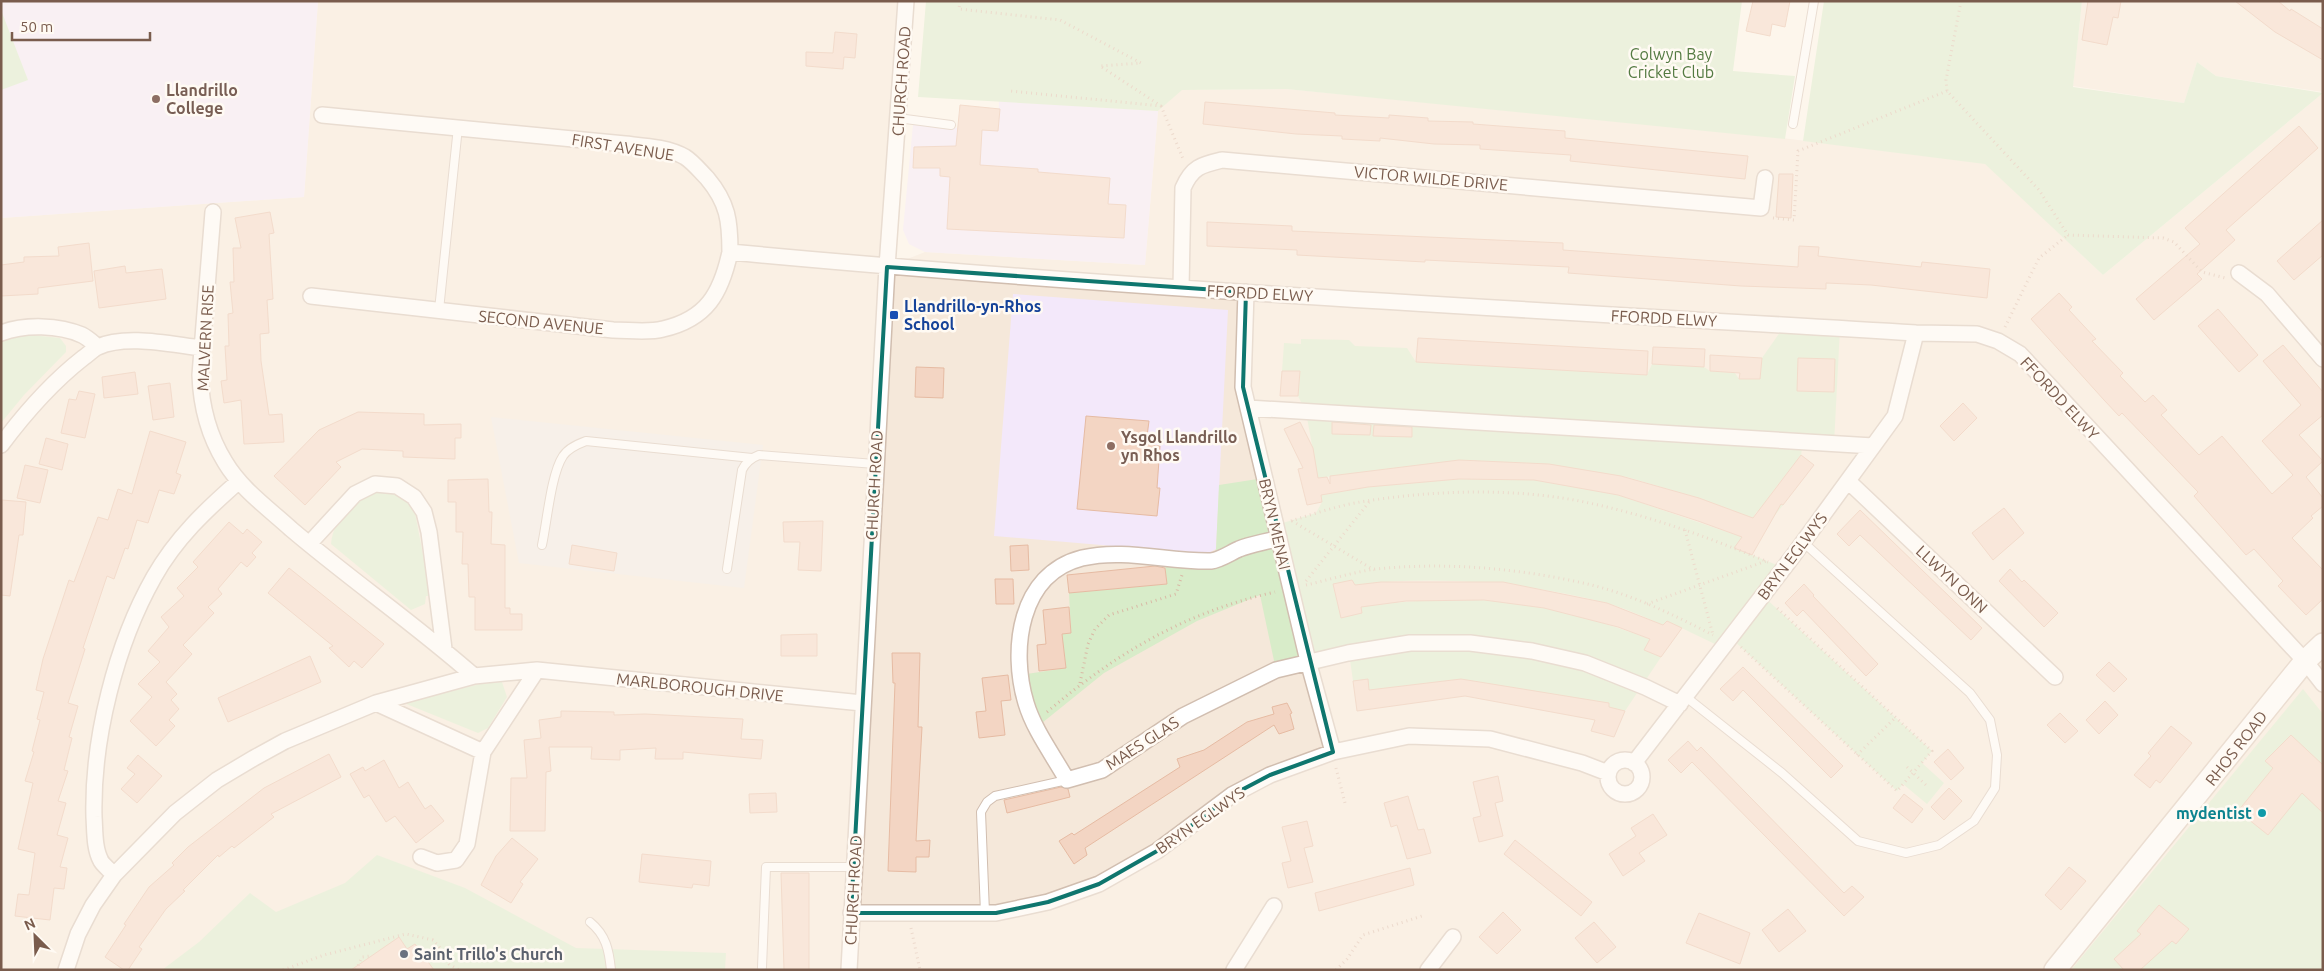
<svg xmlns="http://www.w3.org/2000/svg" width="2324" height="971" font-family="Ubuntu,sans-serif">
<style>
.residential{fill:#f5e8da}
.industrial{fill:#efe9e4}
.education{fill:#f3e8fa}
.green{fill:#d8ecc9}
.building{fill:#f3d5c3;stroke:#e6bba3}
.lines{fill:none;stroke-linecap:round;stroke-linejoin:round}
.lane-casing{stroke:#d1beb0;stroke-width:10}
.street-casing{stroke:#d1beb0;stroke-width:18}
.secondary-casing{stroke:#d6c0b0;stroke-width:24}
.path{stroke:#d9b8a5;stroke-width:3;stroke-dasharray:1 4;stroke-linecap:butt}
.lane{stroke:#fff;stroke-width:8}
.street{stroke:#fff;stroke-width:15}
.secondary{stroke:#fff;stroke-width:21}
.marked{fill:none;stroke:#0f766e;stroke-width:4;stroke-linejoin:round}
.education-dot{fill:#8d6e63;stroke:#fffaf3;stroke-width:2}
.transit-dot{fill:#1a4fb4;stroke:#fffaf3;stroke-width:2}
.culture-dot{fill:#0f9aa8;stroke:#fffaf3;stroke-width:2}
.worship-dot{fill:#6b7280;stroke:#fffaf3;stroke-width:2}
.labels{text-anchor:middle;dominant-baseline:central;stroke-width:5;stroke-linejoin:round;paint-order:stroke}
.park-label{font-size:16px;fill:#537a41;stroke:#fffaf3}
.street-label{font-size:16px;fill:#7a5c4d;stroke:#fffaf3}
.education-label{font-size:16px;font-weight:bold;fill:#785e54;stroke:#fffaf3;text-anchor:start}
.transit-label{font-size:16px;font-weight:bold;fill:#164399;stroke:#fffaf3;text-anchor:start}
.culture-label{font-size:16px;font-weight:bold;fill:#0d838f;stroke:#fffaf3;text-anchor:end}
.worship-label{font-size:16px;font-weight:bold;fill:#5b616d;stroke:#fffaf3;text-anchor:start}
</style>
<rect width="100%" height="100%" fill="#fdf6ec"/>
<!-- residential -->
<path class="residential" d="M318,1H909L887,267L925,252L1145,265L1158,111L1181,90L1286,89L1725,131L1985,163L2103,275L2323,93V970H1V218L304,197Z
M2082,1H2323V92L2216,76L2197,62L2184,103L2073,86Z"/>
<!-- industrial -->
<path class="industrial" d="M491,417L763,445L744,588L519,563Z"/>
<!-- education -->
<path class="education" d="M1,1H318L304,197L1,218Z
M999,101L1158,111L1145,265L925,252L909,244L903,230L913,125L998,131Z
M1013,294L1228,310L1216,549L1207,554L994,536Z"/>
<!-- green -->
<path class="green" d="M926,1H1742L1733,71L1795,76L1785,139L1286,89L1182,90L1158,111L918,97Z
M1824,1H2082L2073,87L2184,103L2197,62L2216,76L2323,93L2103,275L1985,164L1803,141Z
M1,10L28,80L1,90Z
M1785,325L1840,328L1834,444L1803,442L1801,455L1770,495L1783,505L1772,519L1757,511L1753,518L1699,498L1627,477L1549,464L1459,460L1318,478L1306,412L1298,396L1300,372L1282,371L1284,343L1301,344V339L1349,340L1355,346L1407,348L1416,362L1647,375L1652,364L1704,367L1710,371L1735,373L1739,379H1760L1762,358Z
M22,334L60,338L66,346V352L24,395L1,423V338Z
M1264,478L1276,525L1316,513L1322,502L1321,495L1368,487L1459,479L1534,480L1618,495L1742,537L1735,548L1784,568L1763,596L1932,751L1922,763L1944,783L1927,804L1903,784L1897,791L1731,638L1719,646L1667,621L1663,625C1644,617 1625,608 1606,603C1528,582 1434,575 1355,585L1352,580L1333,585L1341,618L1362,613L1361,607C1402,601 1443,598 1483,600C1539,603 1598,620 1650,639L1644,650L1661,657L1625,711L1461,679L1369,690L1368,679L1353,681L1349,653L1276,670L1260,595L1197,621L1104,673L1037,727L1020,675L1066,668L1062,634L1071,633L1069,593L1167,584L1165,566L1213,561L1216,549L1219,485Z
M376,491C394,492 407,498 415,513L431,596H426L425,604L411,610L331,544C333,518 354,503 376,491Z
M502,682L507,697L488,728L478,733L404,703L480,684Z
M2303,689L2323,714V970H2071Z
M377,855L465,888L576,948L726,953L725,970H162L199,942L250,893L276,912L345,883Z"/>
<!-- building -->
<path class="building" d="M1753,1H1790L1785,27L1772,24L1770,36L1746,31Z
M2088,1H2121L2118,18L2113,17L2107,45L2082,40Z
M2235,1H2278L2290,11L2291,9L2323,29V60L2275,32Z
M835,32L857,34L855,58L844,57L843,69L806,66V52L833,53Z
M1205,102L1335,113V115L1389,118V115L1428,118V121L1473,122V124L1565,131V138L1748,156L1745,179L1570,161L1571,155L1480,149V145L1434,144L1380,138V141L1342,139V136L1296,134L1203,124Z
M960,105L1000,109L998,131L982,130L980,165L1038,169V172L1110,178L1108,204L1126,205L1124,238L947,229L950,177L940,176V168H913L914,147L956,146Z
M2299,126L2318,148L2226,230L2235,240L2197,274L2202,279L2154,320L2136,299L2200,244L2185,228Z
M1779,174H1793L1791,218L1776,217Z
M270,212L274,233L269,234L273,299L267,300L269,333L260,334L261,361L269,415L282,414L284,442L244,444L241,400L224,403L221,381L227,380L225,346H229L228,314L233,313L230,282H234L233,248H241L235,218Z
M2323,220V255L2294,280L2277,261Z
M1207,222L1292,226V231L1563,243V250L1798,267L1799,246L1819,247L1818,256L1921,267L1922,262L1990,269L1987,298L1871,285L1826,283V289L1741,286L1568,273L1569,267L1425,260V262L1297,255V250L1207,246Z
M89,243L93,281L38,288V294L1,296V265L24,262V257L59,256L58,247Z
M125,266L126,273L162,269L166,299L99,308L94,271Z
M2059,293L2072,307L2069,310L2096,339L2092,341L2123,373L2120,376L2145,402L2153,395L2167,410L2161,415L2199,455L2222,436L2272,494L2293,475L2262,441L2301,405L2263,361L2283,345L2323,392V415L2299,435L2323,461L2306,477L2323,498V506L2311,516L2313,518L2292,538L2323,570V599L2306,615L2278,586L2283,581L2254,549L2246,555L2194,496L2198,492L2122,413L2119,416L2104,400L2031,319Z
M2218,309L2258,355L2239,372L2198,326Z
M1418,338L1648,351L1647,375L1416,362Z
M1653,347L1705,349L1704,367L1652,364Z
M1710,355L1762,358L1760,379H1739L1740,373L1710,371Z
M1798,358L1835,359L1834,392L1797,391Z
M916,367L944,368L943,398L915,397Z
M1282,371H1300L1298,396H1280Z
M135,372L138,394L104,398L102,377Z
M170,383L174,417L153,420L148,386Z
M79,391L95,394L85,438L61,433L69,399L76,400Z
M1963,403L1977,418L1954,441L1940,426Z
M358,412L424,414V425L461,424V438H455V459L403,457V451L362,449L336,462L341,467L305,505L274,476L319,430Z
M1086,416L1149,421L1146,444L1160,446L1157,488H1160L1157,516L1077,509Z
M1300,422L1313,448L1318,478L1327,477L1330,484V476L1459,460L1549,464L1621,476L1699,498L1753,518L1801,455L1814,465L1783,505L1781,504L1752,555L1734,548L1742,537L1698,521L1618,495L1534,480L1459,479L1368,487L1321,495L1322,502L1307,505L1298,469L1303,468L1284,429Z
M1332,422L1371,425L1370,435L1332,434Z
M1374,425L1412,427V437L1373,436Z
M150,431L186,442L176,473L181,475L174,494L159,490L148,523L137,520L128,549L125,548L114,579L107,576L83,648L85,649L68,703L78,706L69,737L72,738L64,770L68,771L58,801L66,803L57,835L68,838L60,867L67,868L64,889L54,888L50,920L15,916L18,894L29,895L35,853L18,849L33,783L25,781L34,752L32,751L40,720L37,719L44,692L36,690L43,659L69,580L74,582L98,517L108,520L118,489L132,494Z
M46,438L68,444L62,470L39,464Z
M25,465L48,470L40,503L17,498Z
M488,479L489,512H492L491,544L505,545V608H510V614H522V630H475V597H469L468,564H462L463,532H456V502H448V480Z
M2,500L26,502L23,535H19L10,596L1,595Z
M2004,508L2024,533L1993,560L1972,533Z
M1860,510L1982,628L1971,640L1860,535L1849,546L1837,534Z
M823,521L821,571L798,570L800,542H784L783,522Z
M229,522L243,534L247,529L262,542L252,553L256,557L247,567L241,562L218,589L222,594L208,607L214,613L183,645L192,654L166,682L177,694L171,700L179,709L169,720L175,726L156,746L130,721L152,697L138,684L160,662L148,651L169,627L161,617L184,596L177,588L198,567L193,562Z
M572,545L617,553L614,571L569,564Z
M1028,545L1029,570L1011,571L1010,546Z
M1155,566L1165,568L1167,584L1069,593L1067,575Z
M289,568L384,644L362,668L354,661L349,667L329,648L333,646L268,593Z
M2010,569L2022,582L2024,580L2058,613L2044,627L1999,581Z
M995,579H1013L1014,604H996Z
M1352,580L1355,585L1381,582H1503L1607,603L1663,625L1667,621L1682,628L1661,657L1644,650L1650,639L1618,627L1544,608L1484,600L1406,601L1361,607L1362,613L1341,618L1333,584Z
M1804,584L1814,595L1813,596L1878,664L1866,676L1803,610L1797,616L1785,603Z
M1069,607L1071,633L1062,634L1066,668L1039,671L1037,645L1046,644L1043,610Z
M817,634V656H781V635Z
M892,653H920L918,727H922L916,841L930,840L929,857H916V872L888,871L895,683H893Z
M310,656L321,682L228,722L218,698Z
M2109,662L2127,679L2114,692L2096,675Z
M1743,667L1843,766L1831,778L1743,690L1733,701L1720,689Z
M1008,675L1011,700L1001,701L1005,735L979,738L976,712L986,711L982,678Z
M1368,679L1369,690L1461,679L1609,703V707L1625,711L1614,737L1591,731L1595,720L1465,696L1357,711L1353,681Z
M2105,701L2118,715L2099,734L2086,720Z
M1287,703L1292,713L1290,714L1294,729L1279,734L1274,725L1085,848L1087,855L1074,864L1059,841L1072,833L1074,835L1180,767L1177,759L1204,750L1247,722L1274,714L1272,707Z
M561,711L614,712V715L645,714L743,719L741,739L763,740L761,759L683,752V759H655L656,748L620,750V760L591,759L592,747H549L551,771L546,772L545,831H510L511,778H527L524,740L541,738L539,720L561,717Z
M2060,713L2078,731L2065,743L2047,725Z
M2171,726L2192,743L2160,783L2156,780L2150,788L2134,775L2151,756L2148,753Z
M2291,735L2323,765V813L2302,793L2268,835L2238,811L2273,768L2265,761Z
M1688,741L1697,751L1701,747L1844,893L1852,886L1864,897L1844,916L1692,762L1681,773L1668,760Z
M1948,749L1964,768L1951,780L1934,762Z
M329,754L341,777L271,814L274,817L234,848L232,846L219,857L218,855L183,890L185,891L166,909L139,947L142,949L128,970H124L105,957L126,925L124,924L149,887L174,865L172,863L188,847L264,788Z
M138,755L162,776L137,803L121,789L135,774L127,768Z
M384,760L399,788L408,782L425,809L431,805L444,821L416,843L395,816L386,822L369,795L364,798L350,774L363,767L365,771Z
M1498,776L1503,801L1495,803L1503,836L1479,842L1473,818L1481,816L1473,782Z
M1061,787L1068,789L1070,797L1007,813L1004,800Z
M1949,788L1962,801L1944,820L1931,807Z
M776,793L777,812L750,813L749,794Z
M1904,794L1923,809L1912,823L1893,808Z
M1408,796L1418,830L1424,829L1431,853L1407,859L1397,825L1391,827L1384,803Z
M1653,814L1667,835L1639,853L1645,861L1623,876L1609,854L1636,836L1631,828Z
M1307,821L1313,846L1304,848L1313,882L1288,888L1282,863L1291,861L1282,827Z
M512,838L538,859L520,882L523,884L511,903L481,885L496,856Z
M1515,840L1592,902L1581,916L1504,854Z
M642,854L711,861L709,886L693,884L692,888L639,882Z
M2069,867L2086,881L2061,910L2045,895Z
M1410,868L1414,885L1319,911L1315,893Z
M781,873H809V970H784Z
M2159,905L2189,929L2176,944L2172,941L2140,970H2124L2114,959L2141,934L2137,931Z
M1788,909L1806,931L1779,952L1762,930Z
M1503,912L1521,930L1497,954L1479,937Z
M1699,913L1750,933L1740,964L1686,943Z
M1594,922L1616,947L1597,963L1575,938Z
M399,937L407,949L415,944L434,970H351Z"/>
<g class="lines">
<!-- lane casing -->
<g class="lane-casing">
<path id="lane" d="M898,118L951,125
M1793,124L1814,1
M439,310L458,127
M542,545C547,522 551,474 563,456C568,448 578,444 586,441L752,458
M727,569L742,470C746,462 751,458 759,455L875,464
M1686,697L1782,773L1858,841L1906,853L1939,845L1974,821L1995,788L1997,755L1990,720L1970,693L1803,542
M985,913L981,812L987,802L995,796L1067,780
M590,922C606,935 609,950 611,970
M762,967L766,867H853"/>
</g>
<!-- street casing -->
<g class="street-casing">
<path id="street" d="M322,115L625,144C643,146 668,147 685,157C693,162 700,171 707,178C728,203 730,221 730,252C1124,289 1520,309 1916,333L1977,334L1998,341L2020,354L2305,661L2323,684
M213,212L200,375C201,406 209,436 225,462C241,489 268,508 291,529C351,580 415,624 474,676
M2239,273L2267,294L2323,359
M1181,288L1183,188C1192,167 1201,165 1222,160L1761,208L1765,178
M1246,292L1243,387L1308,661L1333,752
M311,296L613,330C629,330 648,333 663,329C707,319 721,293 730,252
M1,333C25,324 59,325 82,335C88,338 93,343 98,347
M1248,408L1873,446
M1,445C25,413 51,383 83,358C88,355 93,349 98,347C126,334 173,345 202,348
M1848,481L2055,677
M1279,538C1266,542 1251,544 1239,549C1230,553 1220,560 1211,561C1168,562 1124,548 1082,558C1019,574 1010,650 1026,703C1034,730 1053,755 1067,780L1102,770L1183,716L1276,670L1348,653L1410,643H1470L1532,651L1585,663L1645,687L1680,704
M309,544L355,494L375,484L397,486L414,497L424,512L429,532L444,649
M376,703L483,752
M1608 777a17 17 0 1 1 34 0a17 17 0 1 1-34 0Z
M1634,763L1793,556L1895,416L1916,333
M421,857L437,863L456,860L467,844L483,752L537,670
M114,875C110,870 104,866 101,861C94,848 95,831 94,817C92,739 116,644 154,577C176,538 206,510 239,481
M851,913H996L1048,902L1099,884L1157,851L1232,795L1270,775L1333,752L1409,736L1490,739L1582,763L1608,773
M66,970L78,934L93,905L114,875L175,813L217,780L254,758L285,741L376,703L474,676L537,670L862,703
M849,970L887,267L906,1
M1234,970L1274,906
M1428,970L1453,937"/>
</g>
<!-- secondary casing -->
<g class="secondary-casing">
<path id="secondary" d="M2055,970L2305,661L2323,644"/>
</g>
<!-- path -->
<path class="path" d="M960,1L959,9L1060,20L1141,63L1100,66L1161,106L1010,91
M1961,1L1946,80L1947,91L2039,190L2068,235L2163,238L2174,242L2202,272L2225,278
M1161,106L1184,161
M1773,218L1794,220L1798,151L1947,91
M2005,327L2039,258L2068,235
M1291,521C1313,514 1337,506 1360,502C1434,490 1516,487 1589,503C1651,516 1710,538 1768,562
M1292,521L1374,570
M1685,530L1713,635
M1306,581L1370,501
M1306,585C1329,580 1353,572 1376,569C1445,562 1516,568 1583,583C1629,593 1672,614 1713,635
M1647,604L1766,561
M1741,647L1897,791L1932,751L1775,606
M1080,683L1088,644L1095,629L1109,615L1176,594L1182,575
M1047,712C1116,653 1186,612 1275,592
M1857,755L1896,717
M1907,767L1928,787
M1336,768L1345,803
M911,928L920,970
M283,970L324,955L406,934L433,940L444,952L449,964L459,970
M356,970L362,957L370,956
M1336,970L1347,959L1363,935L1422,916"/>
<!-- lane -->
<use href="#lane" class="lane"/>
<!-- street -->
<use href="#street" class="street"/>
<!-- secondary -->
<use href="#secondary" class="secondary"/>
</g>
<!-- marked area -->
<path d="M0 0H2324V971H0ZM887,267L1246,292L1243,387L1333,752L1270,775L1232,795L1157,851L1099,884L1048,902L996,913H851Z" fill="#fdf6ec" fill-opacity=".55" fill-rule="evenodd"/>
<path class="marked" d="M887,267L1246,292L1243,387L1333,752L1270,775L1232,795L1157,851L1099,884L1048,902L996,913H851Z"/>
<!-- markers -->
<g class="education-dot">
<circle cx="156" cy="99" r="5"/>
<circle cx="1111" cy="446" r="5"/>
</g>
<rect class="transit-dot" x="889" y="310" width="10" height="10" rx="2.5"/>
<circle class="culture-dot" cx="2262" cy="813" r="5"/>
<circle class="worship-dot" cx="404" cy="954" r="5"/>
<g class="labels">
<!-- park labels -->
<g class="park-label">
<text x="1671" y="54">Colwyn Bay<tspan x="1671" dy="18">Cricket Club</tspan></text>
</g>
<!-- street labels -->
<g class="street-label">
<text transform="translate(901 81) rotate(-86)">CHURCH ROAD</text>
<text transform="translate(623 147) rotate(9)">FIRST AVENUE</text>
<text transform="translate(1431 178) rotate(5)">VICTOR WILDE DRIVE</text>
<text transform="translate(1260 293) rotate(3)">FFORDD ELWY</text>
<text transform="translate(1664 318) rotate(3)">FFORDD ELWY</text>
<text transform="translate(541 322) rotate(6)">SECOND AVENUE</text>
<text transform="translate(205 338) rotate(-87)">MALVERN RISE</text>
<text transform="translate(2060 398) rotate(47)">FFORDD ELWY</text>
<text transform="translate(874 485) rotate(-87)">CHURCH ROAD</text>
<text transform="translate(1275 524) rotate(77)">BRYN MENAI</text>
<text transform="translate(1792 556) rotate(-53)">BRYN EGLWYS</text>
<text transform="translate(1952 579) rotate(43)">LLWYN ONN</text>
<text transform="translate(700 687) rotate(6)">MARLBOROUGH DRIVE</text>
<text transform="translate(1142 743) rotate(-33)">MAES GLAS</text>
<text transform="translate(2236 748) rotate(-52)">RHOS ROAD</text>
<text transform="translate(1200 820) rotate(-35)">BRYN EGLWYS</text>
<text transform="translate(853 890) rotate(-87)">CHURCH ROAD</text>
</g>
<!-- education labels -->
<g class="education-label">
<text x="166" y="90">Llandrillo<tspan x="166" dy="18">College</tspan></text>
<text x="1121" y="437">Ysgol Llandrillo<tspan x="1121" dy="18">yn Rhos</tspan></text>
</g>
<!-- transit labels -->
<g class="transit-label">
<text x="904" y="306">Llandrillo-yn-Rhos<tspan x="904" dy="18">School</tspan></text>
</g>
<!-- culture labels -->
<g class="culture-label">
<text x="2252" y="813">mydentist</text>
</g>
<!-- worship labels -->
<g class="worship-label">
<text x="414" y="954">Saint Trillo's Church</text>
</g>
</g>
<!-- border -->
<rect width="2324" height="971" fill="none" stroke="#7a5c4d" stroke-width="5"/>
<!-- north arrow -->
<g transform="translate(35 936) rotate(336)" stroke="#fffaf3" stroke-width="4" paint-order="stroke">
<path d="M0-4L9 19L0 12L-9 19Z" fill="#7a5c4d"/>
<text y="-8" font-size="14" font-weight="bold" text-anchor="middle" fill="#7a5c4d">N</text>
</g>
<!-- scale -->
<path d="M12 32v8h138v-8" fill="none" stroke="#7a5c4d" stroke-width="2.5"/>
<text x="20" y="32" font-size="15" fill="#7a5c4d" stroke="#fffaf3" stroke-width="4" paint-order="stroke">50 m</text>
</svg>
